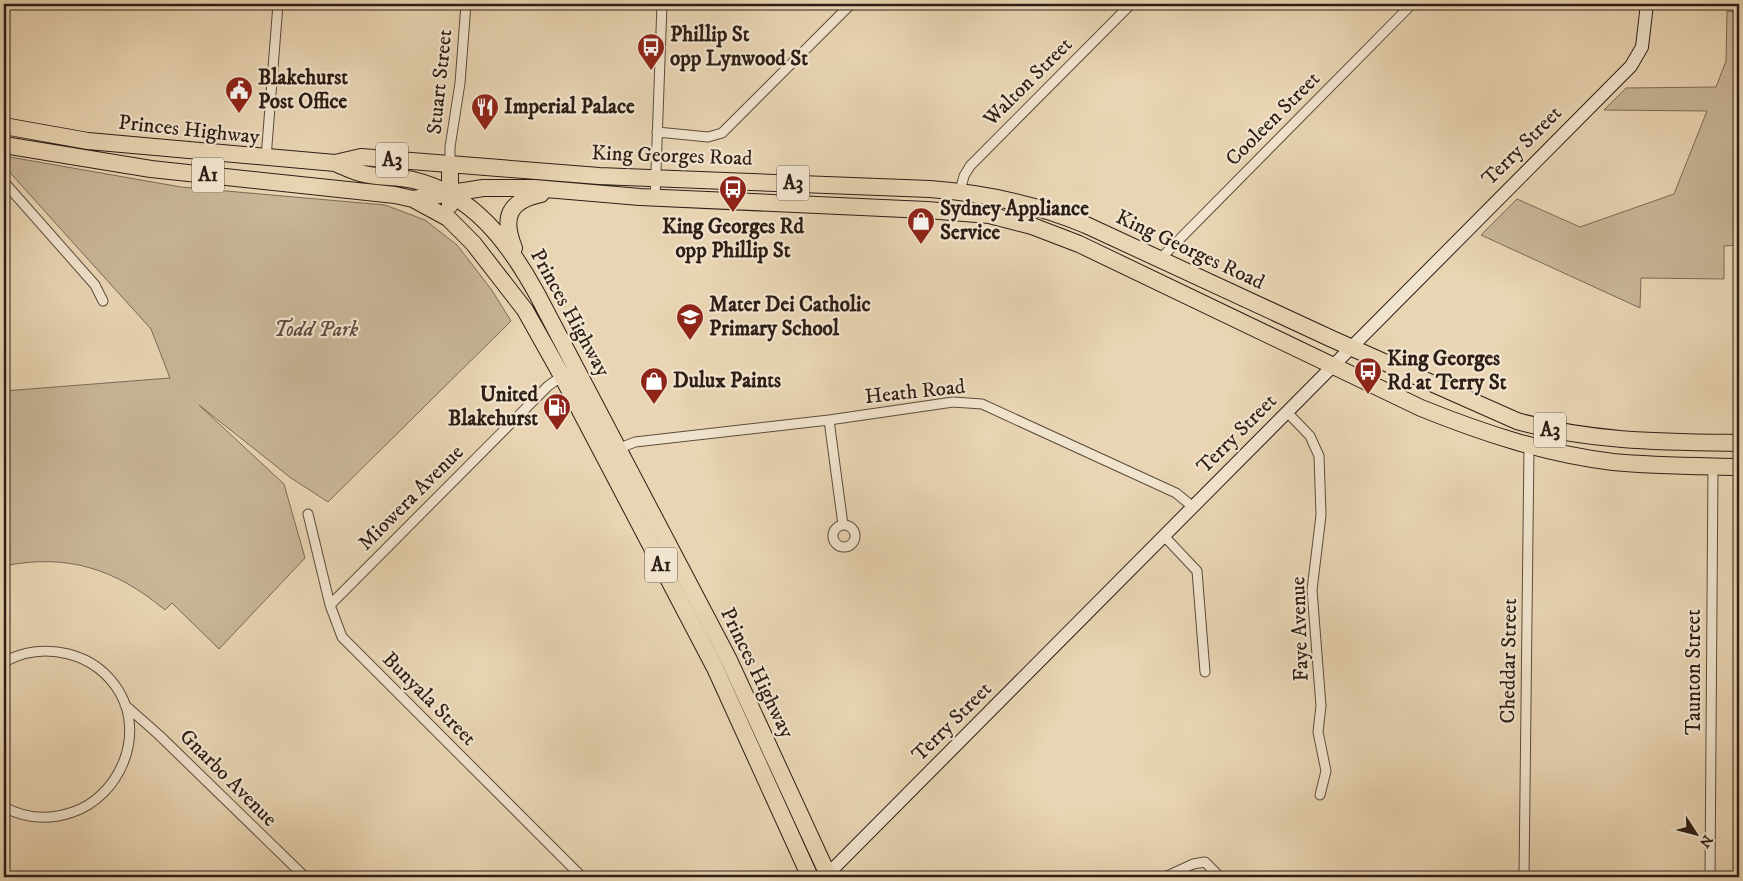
<svg xmlns="http://www.w3.org/2000/svg" width="1743" height="881" font-family="'IM FELL DW Pica',serif">
<style>
.green{fill:#c9b698;stroke:#7b6a57}
.lines{fill:none;stroke-linecap:round;stroke-linejoin:round}
.street-casing{stroke:#5c4c3d;stroke-width:11}
.secondary-casing{stroke:#2d1e16;stroke-width:14}
.highway-casing{stroke:#2d1e16;stroke-width:18}
.street{stroke:#f1e4ce;stroke-width:9}
.secondary{stroke:#f1e4ce;stroke-width:12}
.highway{stroke:#e9d5b3;stroke-width:16}
.labels{text-anchor:middle;dominant-baseline:central;stroke-width:4.5;stroke-linejoin:round;paint-order:stroke}
.shield{fill:#f1e4ce;stroke:#68594d;stroke-width:1}
.shield-label{font-size:20px;font-weight:bold;fill:#2d1e16}
.poi-label{font-size:21px;font-weight:bold;fill:#2d1e16;stroke:#f1e4ce;text-anchor:start}
.street-label{font-size:21px;fill:#2d1e16;stroke:#f1e4ce}
.park-label{font-size:21px;font-style:italic;fill:#5c4c3d;stroke:#f1e4ce}
</style>
<rect width="100%" height="100%" fill="#e9d5b3"/>
<filter id="stains"><feTurbulence type="fractalNoise" baseFrequency=".004" numOctaves="4"/><feColorMatrix values="0 0 0 0 .2 0 0 0 0 .09 0 0 0 0 .02 0 0 0 .5 -.17"/></filter>
<radialGradient id="worn" r=".72"><stop offset=".6" stop-color="#630" stop-opacity="0"/><stop offset="1" stop-color="#630" stop-opacity=".3"/></radialGradient>
<!-- green -->
<path class="green" d="M1727,11L1739,12V245L1724,246V279L1641,278L1640,308L1481,235L1517,199L1580,227L1674,194L1707,111L1604,110L1626,88L1716,87L1726,61Z
M4,156L181,187L385,205L425,220L457,245L491,289L511,321L328,502L291,478L199,405L284,484L305,558L219,649L172,603L165,610C116,569 67,553 4,566V391L170,378L151,329L4,166Z"/>
<g class="lines">
<!-- street casing -->
<g class="street-casing">
<path id="street" d="M657,132L708,137L722,133L851,4
M266,158L278,4
M450,164V147L460,83L466,4
M4,182L95,285L103,301
M960,191L964,176L970,166L1131,4
M655,198L662,4
M1160,259L1412,4
M1287,412L1310,436L1319,456L1321,515L1312,590L1321,706L1318,732L1326,771L1320,795
M829,420L843,525
M615,450L635,442L829,420L953,402L982,404L1176,493L1193,507
M308,514L330,605L342,637L582,877
M833 536a11 11 0 1 1 22 0a11 11 0 1 1-22 0Z
M1164,536L1197,571L1205,672
M330,605L548,386L562,376
M4,662C44,640 96,652 120,693C145,737 119,796 73,812C50,820 26,819 4,807
M125,705L159,735L305,877
M1165,877L1193,864L1205,862L1220,877
M1524,877L1529,446
M1710,877L1713,466"/>
</g>
<!-- secondary casing -->
<g class="secondary-casing">
<path id="secondary" d="M825,877L1631,66L1642,47L1647,4"/>
</g>
<!-- highway casing -->
<g class="highway-casing">
<path id="highway" d="M4,126L88,141L335,163C343,166 351,171 360,173C377,178 396,176 413,180C473,194 509,243 537,294L729,660L829,877
M4,145L151,169L395,195L413,199L448,218L473,243L525,310L562,376L715,668L810,877
M335,163L361,157L599,176L930,189C984,193 1036,204 1086,225L1332,339L1517,421C1590,442 1664,442 1739,443
M450,164V205
M413,199L483,188H534L640,197L927,210L989,215L1032,226L1079,244L1421,408C1483,433 1546,454 1613,462C1655,466 1697,466 1739,467
M514,248C502,218 508,201 541,194"/>
</g>
<!-- street -->
<use href="#street" class="street"/>
<!-- secondary -->
<use href="#secondary" class="secondary"/>
<!-- highway -->
<use href="#highway" class="highway"/>
</g>
<!-- icons -->
<defs>
<g id="bus-pin" transform="scale(1.4375)"><path d="M0 17L-7.5 6A9.5 9.5 0 1 1 7.5 6Z" fill="#8f2418" stroke="#f1e4ce"/><path d="M-5-6H5V4H4V6H2V4H-2V6H-4V4H-5ZM-3.5-4V0h7V-4ZM-3.5 1.2v1.5H-2V1.2ZM2 1.2v1.5H3.5V1.2Z" fill="#fff"/></g>
<g id="civic-pin" transform="scale(1.4375)"><path d="M0 17L-7.5 6A9.5 9.5 0 1 1 7.5 6Z" fill="#8f2418" stroke="#f1e4ce"/><path d="M-.6-6.5H3V-4.5H.6V-3L4-1V1h2V6H-6V1h2V-1L-.6-3ZM-1.2 2.5V6h2.4V2.5Z" fill="#fff"/></g>
<g id="restaurant-pin" transform="scale(1.4375)"><path d="M0 17L-7.5 6A9.5 9.5 0 1 1 7.5 6Z" fill="#8f2418" stroke="#f1e4ce"/><path d="M-5-6h1v4h1v-4h1v4h1v-4h1v5L-1.5 .5V6h-2V.5L-5-1ZM5-6V6H3V1.5H1.5Q1.5-4 5-6Z" fill="#fff"/></g>
<g id="shop-pin" transform="scale(1.4375)"><path d="M0 17L-7.5 6A9.5 9.5 0 1 1 7.5 6Z" fill="#8f2418" stroke="#f1e4ce"/><path d="M-5-2.5h2.3a2.7 3.5 0 0 1 5.4 0H5L5.5 6h-11ZM-1.5-2.5h3a1.5 2.3 0 0 0-3 0Z" fill="#fff"/></g>
<g id="school-pin" transform="scale(1.4375)"><path d="M0 17L-7.5 6A9.5 9.5 0 1 1 7.5 6Z" fill="#8f2418" stroke="#f1e4ce"/><path d="M0-5L7-2L0 1L-7-2ZM-4 1L0 2.5L4 1V4Q0 6-4 4Z" fill="#fff"/></g>
<g id="fuel-pin" transform="scale(1.4375)"><path d="M0 17L-7.5 6A9.5 9.5 0 1 1 7.5 6Z" fill="#8f2418" stroke="#f1e4ce"/><path d="M-5.5-6h7V0h2V4h1.3V-2.5L3-4.5l.8-.8L6-3V5H2.5V1h-1V6h-7ZM-4.2-4.7v3.2H.2V-4.7Z" fill="#fff"/></g>
</defs>
<g fill-rule="evenodd">
<use href="#bus-pin" x="651" y="47"/>
<use href="#civic-pin" x="239" y="90"/>
<use href="#restaurant-pin" x="485" y="107"/>
<use href="#bus-pin" x="733" y="189"/>
<use href="#shop-pin" x="921" y="221"/>
<use href="#school-pin" x="690" y="317"/>
<use href="#bus-pin" x="1368" y="371"/>
<use href="#shop-pin" x="654" y="381"/>
<use href="#fuel-pin" x="557" y="407"/>
</g>
<g class="labels">
<!-- shield labels -->
<g class="shield">
<rect x="376" y="142.5" width="32" height="35" rx="4"/>
<rect x="192" y="157.5" width="32" height="35" rx="4"/>
<rect x="777" y="165.5" width="32" height="35" rx="4"/>
<rect x="1534" y="412.5" width="32" height="35" rx="4"/>
<rect x="645" y="547.5" width="32" height="35" rx="4"/>
</g>
<g class="shield-label">
<text x="392" y="160">A3</text>
<text x="208" y="175">A1</text>
<text x="793" y="183">A3</text>
<text x="1550" y="430">A3</text>
<text x="661" y="565">A1</text>
</g>
<!-- poi labels -->
<g class="poi-label">
<text x="670" y="35">Phillip St<tspan x="670" dy="24">opp Lynwood St</tspan></text>
<text x="258" y="78">Blakehurst<tspan x="258" dy="24">Post Office</tspan></text>
<text x="504" y="107">Imperial Palace</text>
<text x="940" y="209">Sydney Appliance<tspan x="940" dy="24">Service</tspan></text>
<text x="733" y="227" text-anchor="middle">King Georges Rd<tspan x="733" dy="24">opp Phillip St</tspan></text>
<text x="709" y="305">Mater Dei Catholic<tspan x="709" dy="24">Primary School</tspan></text>
<text x="1387" y="359">King Georges<tspan x="1387" dy="24">Rd at Terry St</tspan></text>
<text x="673" y="381">Dulux Paints</text>
<text x="538" y="395" text-anchor="end">United<tspan x="538" dy="24">Blakehurst</tspan></text>
</g>
<!-- street labels -->
<g class="street-label">
<text transform="translate(440 82) rotate(-84)">Stuart Street</text>
<text transform="translate(1028 82) rotate(-45)">Walton Street</text>
<text transform="translate(1273 119) rotate(-45)">Cooleen Street</text>
<text transform="translate(189 130) rotate(6)">Princes Highway</text>
<text transform="translate(1522 146) rotate(-45)">Terry Street</text>
<text transform="translate(672 156) rotate(2)">King Georges Road</text>
<text transform="translate(1190 250) rotate(25)">King Georges Road</text>
<text transform="translate(570 313) rotate(61)">Princes Highway</text>
<text transform="translate(915 392) rotate(-6)">Heath Road</text>
<text transform="translate(1237 434) rotate(-45)">Terry Street</text>
<text transform="translate(411 498) rotate(-45)">Miowera Avenue</text>
<text transform="translate(1300 629) rotate(-92)">Faye Avenue</text>
<text transform="translate(1509 661) rotate(-89)">Cheddar Street</text>
<text transform="translate(1694 672) rotate(-90)">Taunton Street</text>
<text transform="translate(757 673) rotate(64)">Princes Highway</text>
<text transform="translate(429 699) rotate(45)">Bunyala Street</text>
<text transform="translate(952 722) rotate(-45)">Terry Street</text>
<text transform="translate(228 778) rotate(45)">Gnarbo Avenue</text>
</g>
<!-- park labels -->
<g class="park-label">
<text x="316" y="330">Todd Park</text>
</g>
</g>
<!-- margin -->
<rect width="1743" height="881" fill="none" stroke="#e9d5b3" stroke-width="20"/>
<rect x="5" y="5" width="1733" height="871" fill="none" stroke="#2d1e16" stroke-width="2.5"/>
<rect x="10" y="10" width="1723" height="861" fill="none" stroke="#2d1e16"/>
<!-- north arrow -->
<g transform="translate(1696 834) rotate(126)" stroke="#f1e4ce" stroke-width="4" paint-order="stroke">
<path d="M0-4L9 19L0 12L-9 19Z" fill="#2d1e16"/>
<text y="-8" font-size="14" font-weight="bold" text-anchor="middle" fill="#2d1e16">N</text>
</g>
<rect width="100%" height="100%" filter="url(#stains)"/>
<rect width="100%" height="100%" fill="url(#worn)"/>
</svg>
